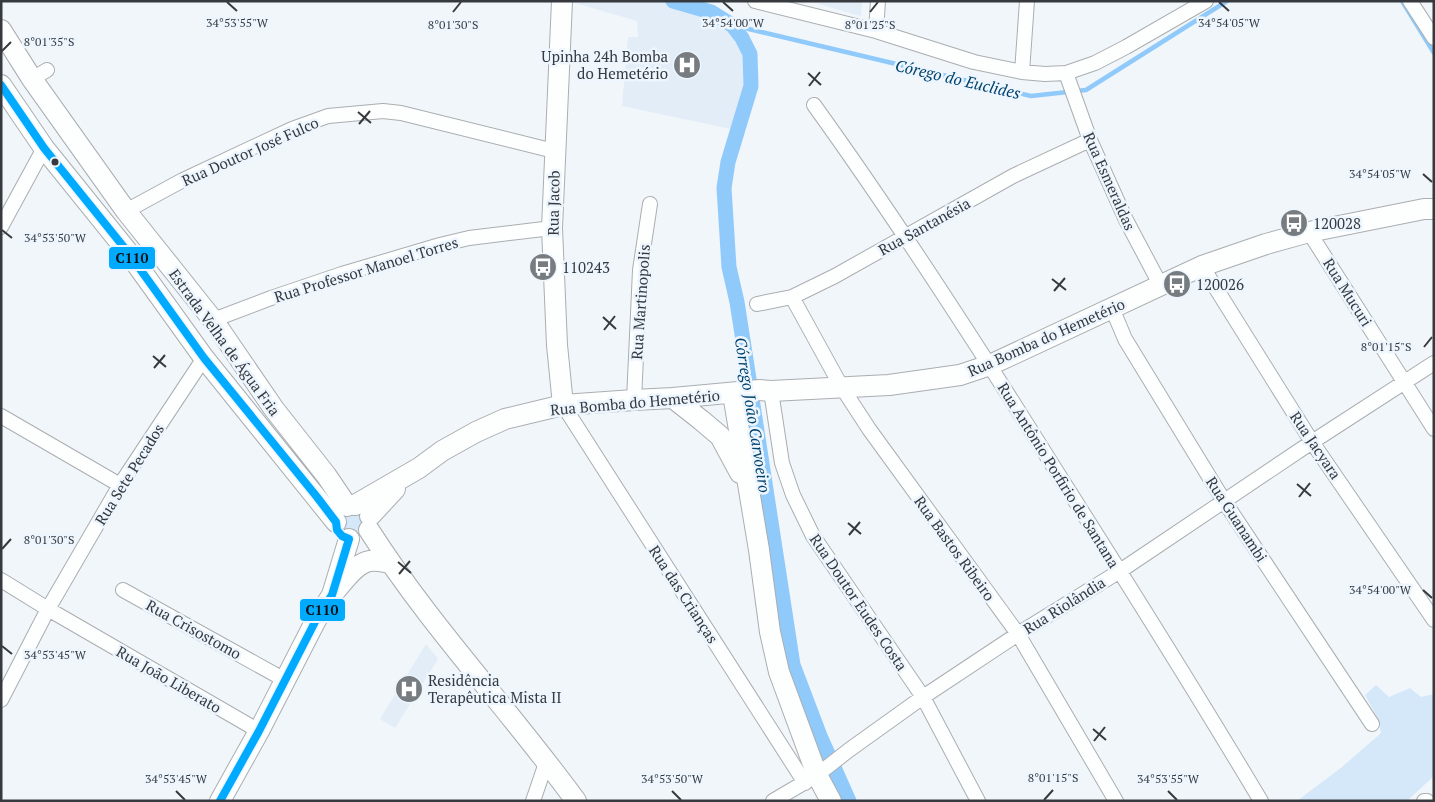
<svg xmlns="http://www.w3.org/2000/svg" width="1435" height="802" font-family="'PT Serif',serif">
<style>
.built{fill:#e2edf8}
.green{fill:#d5e8f9}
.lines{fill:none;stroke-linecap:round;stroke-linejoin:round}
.stream{stroke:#90cafb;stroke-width:4.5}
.canal{stroke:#90cafb;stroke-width:15}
.street-casing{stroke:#aaaeb1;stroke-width:16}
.secondary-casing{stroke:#aaaeb1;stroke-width:22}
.street{stroke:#fdfefe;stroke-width:14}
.secondary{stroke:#fdfefe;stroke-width:20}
.bus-1-casing{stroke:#edf6fe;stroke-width:11}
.bus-1{stroke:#0af;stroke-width:8}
.ticks{fill:none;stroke:#363a3e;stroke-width:2}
.bus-dot{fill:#363a3e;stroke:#edf6fe;stroke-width:2}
.labels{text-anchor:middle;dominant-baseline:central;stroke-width:5;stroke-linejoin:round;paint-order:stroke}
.poi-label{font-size:15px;fill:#363a3e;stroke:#edf6fe;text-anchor:start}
.street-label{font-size:15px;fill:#363a3e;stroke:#edf6fe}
.water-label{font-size:16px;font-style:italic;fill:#00416c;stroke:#edf6fe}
.ticks-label{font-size:12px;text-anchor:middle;fill:#363a3e;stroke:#edf6fe;stroke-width:5;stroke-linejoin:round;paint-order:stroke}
.line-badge{stroke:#edf6fe;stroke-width:2}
.pale-badge-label{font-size:14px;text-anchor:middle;font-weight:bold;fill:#111}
</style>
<rect width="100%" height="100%" fill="#f1f6fa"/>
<!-- built -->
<path class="built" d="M572,1H666L708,14L720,20L732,30L739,38L747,56L749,74V84L736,130L622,106L628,37H638L637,21L572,2Z
M809,1H862L861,15L860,16Z
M426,644L438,659L395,728L380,719Z"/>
<!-- green -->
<path class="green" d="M357,506L367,529L352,538L341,532L342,515Z
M1376,685L1389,697L1410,688L1421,697L1434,694V776L1407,801H1297L1342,767L1381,733L1378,719L1365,695Z"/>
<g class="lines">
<!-- stream -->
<path class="stream" d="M1402,1L1434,53
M732,25L1031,96L1086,90L1227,1"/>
<!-- canal -->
<path class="canal" d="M673,1L711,12L732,25L742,38L750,54L751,86L728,162L724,188L729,267L737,302L749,379L793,665L820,736L849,801"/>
<!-- street casing -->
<g class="street-casing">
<path id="street" d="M755,1L876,31L974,62L1022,72L1045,74L1066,73L1095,63L1126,47L1206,1
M1410,1L1434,38
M876,31L878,1
M1022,72L1027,1
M1066,73L1090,140L1126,220L1161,286
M32,79L47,70
M814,105C899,223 978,346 1055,469C1125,579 1194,689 1261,801
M126,211L183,180L292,129L328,116L383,111L401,113L554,151
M1,227L44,148
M1309,232L1434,429
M1202,266L1312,442L1434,620
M792,297L841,386L869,429L1018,634L1116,801
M757,304L792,297L835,276L1013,176L1090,140
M1112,308L1125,339L1224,501L1372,724
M213,320L271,298L342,274L440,245L469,238L552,228
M771,391L782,463L793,495L813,536L923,697L978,801
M634,400L640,270L650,204
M563,405L805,783
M1,416L120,485
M1,580L48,609L259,731
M123,590L285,680
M1,700L48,609L120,485L204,358
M533,801L547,760
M773,801L817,775L849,750L923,697L1018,634L1120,571L1312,442L1434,363
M1424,801H1427"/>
</g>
<!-- secondary casing -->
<g class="secondary-casing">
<path id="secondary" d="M562,1L552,228L557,345L563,405
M1,30L32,79L126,211L213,320L274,409L326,475L347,506
M1,85L44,148L127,251L204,358L336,522
M733,394L759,550L770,632L779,672L817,775L831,801
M673,398L701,420L720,436L740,473
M355,505L419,468L442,451L476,432L505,419L563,405L634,400L673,398L760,390L771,391L889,385L960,375L990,365L1202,266L1266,244L1309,232L1424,209H1434
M370,516L395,489
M369,530C430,626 509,709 576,801
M336,590C345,580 356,563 370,561C377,560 384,562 390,563
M220,801L259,731L316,620L332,595L349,539"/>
</g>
<!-- street -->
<use href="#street" class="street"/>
<!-- secondary -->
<use href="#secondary" class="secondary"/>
<!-- bus-1 casing -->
<g class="bus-1-casing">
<path id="bus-1" d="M1,85L44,148L127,251L204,358L317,497L336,522L337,530L342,536L349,539L332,595L316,620L259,731L220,801"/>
</g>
<!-- bus-1 -->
<use href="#bus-1" class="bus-1"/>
</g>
<!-- ticks -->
<path class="ticks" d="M227,2L237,11M723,2L733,11M1219,2L1229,11M453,12L461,2M870,12L878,2M2,51L11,42M808,73L821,85M809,86L820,72M358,112L371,123M359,124L370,111M1423,174L1432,182M2,230L12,238M1052,279L1066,290M1054,291L1065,278M603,317L616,329M604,330L615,316M1424,347L1432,337M153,356L166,367M154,368L165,355M1297,484L1311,496M1299,497L1310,483M848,523L861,534M849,535L860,522M2,549L11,539M398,562L411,573M399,574L410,561M1423,590L1432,598M2,646L12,654M1093,729L1106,740M1094,741L1105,727M176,791L185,800M672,791L681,800M1168,791L1177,800M1044,800L1053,790"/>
<!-- icons -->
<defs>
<g id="hospital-disc" transform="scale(1.4375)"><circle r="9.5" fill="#777c80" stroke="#edf6fe"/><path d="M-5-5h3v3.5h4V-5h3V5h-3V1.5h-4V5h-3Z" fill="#fff"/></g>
<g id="bus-disc" transform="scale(1.4375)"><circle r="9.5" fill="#777c80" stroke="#edf6fe"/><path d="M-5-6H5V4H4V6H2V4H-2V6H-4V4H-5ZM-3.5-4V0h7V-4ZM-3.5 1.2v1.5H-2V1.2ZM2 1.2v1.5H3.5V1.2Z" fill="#fff"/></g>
</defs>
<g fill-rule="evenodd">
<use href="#hospital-disc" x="687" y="65"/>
<use href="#bus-disc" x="1294" y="223"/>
<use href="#bus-disc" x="543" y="267"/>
<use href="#bus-disc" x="1177" y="284"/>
<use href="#hospital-disc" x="409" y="689"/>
</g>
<!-- markers -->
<circle class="bus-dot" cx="55" cy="162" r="4.5"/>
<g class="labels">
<!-- poi labels -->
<g class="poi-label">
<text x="668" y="56" text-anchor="end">Upinha 24h Bomba<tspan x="668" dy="17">do Hemetério</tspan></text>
<text x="1313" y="223">120028</text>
<text x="562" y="267">110243</text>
<text x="1196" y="284">120026</text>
<text x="428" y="680">Residência<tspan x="428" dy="17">Terapêutica Mista II</tspan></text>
</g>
<!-- street labels -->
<g class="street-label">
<text transform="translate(250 151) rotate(-24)">Rua Doutor José Fulco</text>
<text transform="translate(1110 181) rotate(66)">Rua Esmeraldas</text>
<text transform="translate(553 203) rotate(-89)">Rua Jacob</text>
<text transform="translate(924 226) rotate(-29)">Rua Santanésia</text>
<text transform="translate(366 269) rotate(-17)">Rua Professor Manoel Torres</text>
<text transform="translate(1348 292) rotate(58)">Rua Mucuri</text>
<text transform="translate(640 302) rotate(-86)">Rua Martinopolis</text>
<text transform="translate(1046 337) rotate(-24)">Rua Bomba do Hemetério</text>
<text transform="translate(225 342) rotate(54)">Estrada Velha de Água Fria</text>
<text transform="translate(635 402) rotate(-5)">Rua Bomba do Hemetério</text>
<text transform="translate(1316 445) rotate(56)">Rua Jacyara</text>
<text transform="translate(129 474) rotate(-58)">Rua Sete Pecados</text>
<text transform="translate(1059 475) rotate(58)">Rua Antônio Porfirio de Santana</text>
<text transform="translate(1237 519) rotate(57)">Rua Guanambi</text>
<text transform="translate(955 548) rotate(54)">Rua Bastos Ribeiro</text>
<text transform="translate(684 594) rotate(57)">Rua das Crianças</text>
<text transform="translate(859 602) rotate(56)">Rua Doutor Eudes Costa</text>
<text transform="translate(1064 605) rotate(-32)">Rua Riolândia</text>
<text transform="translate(194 629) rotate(29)">Rua Crisostomo</text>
<text transform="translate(169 679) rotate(30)">Rua João Liberato</text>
</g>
<!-- water labels -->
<g class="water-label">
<text transform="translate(958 79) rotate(13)">Córego do Euclides</text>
<text transform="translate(753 415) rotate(81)">Córrego João Carvoeiro</text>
</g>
</g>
<g class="ticks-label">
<text x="237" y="27">34°53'55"W</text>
<text x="733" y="27">34°54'00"W</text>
<text x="1229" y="27">34°54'05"W</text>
<text x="453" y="29">8°01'30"S</text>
<text x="870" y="29">8°01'25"S</text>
<text x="49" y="46">8°01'35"S</text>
<text x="1380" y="178">34°54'05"W</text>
<text x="55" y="242">34°53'50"W</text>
<text x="1386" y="351">8°01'15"S</text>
<text x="49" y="544">8°01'30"S</text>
<text x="1380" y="594">34°54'00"W</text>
<text x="55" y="659">34°53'45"W</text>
<text x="1053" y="782">8°01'15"S</text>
<text x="176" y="783">34°53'45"W</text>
<text x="672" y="783">34°53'50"W</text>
<text x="1168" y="783">34°53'55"W</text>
</g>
<g class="line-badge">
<rect x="108" y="246" width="48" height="24" rx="5" fill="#0af"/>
<rect x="299" y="598" width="47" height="24" rx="5" fill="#0af"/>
</g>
<g class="pale-badge-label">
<text x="132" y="263">C110</text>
<text x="322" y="615">C110</text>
</g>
<!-- border -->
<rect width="1435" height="802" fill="none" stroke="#363a3e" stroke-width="5"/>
</svg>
